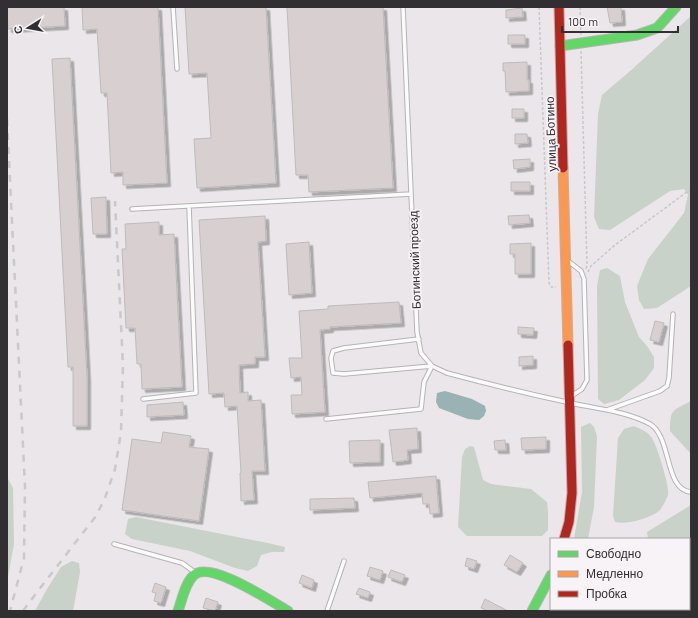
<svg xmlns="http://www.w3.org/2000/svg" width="698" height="618" font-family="Barlow,sans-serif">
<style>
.green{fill:#c8d2c9}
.water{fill:#99b2b3}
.building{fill:#d7cfd0;stroke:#bebbbc;filter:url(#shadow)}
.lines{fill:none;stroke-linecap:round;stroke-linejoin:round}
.lane-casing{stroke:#b6b3b5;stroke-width:5.5}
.fast-casing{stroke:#b6b3b5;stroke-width:11}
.slow-casing{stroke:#b6b3b5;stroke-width:11}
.jam-casing{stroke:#b6b3b5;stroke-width:11}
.path{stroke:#c8c8c8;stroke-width:1.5;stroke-dasharray:3 2;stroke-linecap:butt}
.lane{stroke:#fcfbfc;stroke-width:3.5}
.fast{stroke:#63d668;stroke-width:9}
.slow{stroke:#ff974d;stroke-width:9}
.jam{stroke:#b3261e;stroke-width:9}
.rail{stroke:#cac8ca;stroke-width:2.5;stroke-dasharray:7 7;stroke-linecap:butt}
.labels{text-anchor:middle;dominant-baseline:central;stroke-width:3.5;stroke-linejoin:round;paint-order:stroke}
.street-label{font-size:12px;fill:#312f31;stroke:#f8f3f7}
</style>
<defs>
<filter id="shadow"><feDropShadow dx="3.5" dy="3.5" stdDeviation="0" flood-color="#0004"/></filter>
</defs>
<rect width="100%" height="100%" fill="#eae6e9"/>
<!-- green -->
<path class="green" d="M691,16V286L657,308L644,309L639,300L637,286L648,259L684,213L688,195L684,189L670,191L610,230L599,229L594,217L598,114L602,95L629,72Z
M607,268L620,276L625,302L639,337L647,346L654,357V368L645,380L619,400L604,404L598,399L597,286L600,270Z
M691,401V454L670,431C670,408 673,411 691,401Z
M590,423L594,427L597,436L594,507L588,539H574L582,492L581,427Z
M634,426C641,429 648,432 652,438C657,446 670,487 668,495C667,499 662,508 659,511C648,519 627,525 615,522L613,516L618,438L624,429Z
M470,446L474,447L483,480L491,484L531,489L547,502L548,512V530L542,536H467L458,527L462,457L465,449Z
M7,477L13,488L14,544L7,582Z
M691,505V594L689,589V539H648L647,532Z
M136,517L268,543L285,547L284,552H272L261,555L257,566L248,571L235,568L190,551L132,539L125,534L128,519Z
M72,561L79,563L80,572L73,611H35L47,589L61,567Z"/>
<!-- water -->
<path class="water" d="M445,391L472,399L485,406L486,411L484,416L479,420L468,419L439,408L436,402L437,393Z"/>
<!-- building -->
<path class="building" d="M7,7H64L65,26L8,29Z
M82,7H158L167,183L123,185V172L111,173L107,93H101L97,29L83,30Z
M185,7H266L276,183L197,188L194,139L211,138L207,73L189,74Z
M287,7H383L393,188L309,192L308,175H296Z
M607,7H621L622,22L610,23Z
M522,8L523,17L506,18V10Z
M508,35H525V44H508Z
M70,58L87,377V426H73V367H68L52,59Z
M527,62V80H529V91L506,92L505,71H503V63Z
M512,109H524V118H512Z
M515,134H527L528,143L515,144Z
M530,159V167L514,169L513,160Z
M511,182H530V191H511Z
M106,197L107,234H93L91,198Z
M529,215L530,223L509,225L508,216Z
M265,216L266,241L258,242L265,357H255V364L239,365L240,393L248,392V401L261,400L265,471H252L254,500L241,501L240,473H241L237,406L225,407L224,393L209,394L199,220Z
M159,222V235L174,234L182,387L142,389L141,364H137L135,328H126L122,249H126L125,224Z
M309,242L312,293L289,295L286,244Z
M531,243V274H515V254H510V244Z
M399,302L401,323L330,327V329L320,330L325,412L292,414L291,395H302L301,377L291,378L289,358H302L299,311L328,309V306Z
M655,321L664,323L659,342L650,340Z
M518,327L534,328L533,335L518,334Z
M533,356V365L519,366V357Z
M183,402L184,415L147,417V405Z
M417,428L418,449L407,450L408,460L393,462L389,430Z
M163,432L191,436L189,447L209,449L199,521L122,510L132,439L161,443Z
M546,437V449L522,450L521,438Z
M380,440V462L350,463L349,441Z
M505,440L506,450H495L494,441Z
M436,476L439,513L430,514L429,504H423L422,493L370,498L368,482Z
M354,498L355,508L310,510V499Z
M510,555L523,563L517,572L504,565Z
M467,558L477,561L474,569L465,566Z
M370,567L383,571L380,580L367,576Z
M391,570L405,575L402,582L388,577Z
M302,575L314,580L312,588L299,583Z
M155,583L166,587L161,603L154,601L156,593L152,592Z
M359,588L370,592L368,598L356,594Z
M206,598L218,602L215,611L203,608Z
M485,599L508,611H488L481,608Z"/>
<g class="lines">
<!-- lane casing -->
<g class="lane-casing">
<path id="lane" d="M173,7L177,69
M403,7L417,332L421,353L432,366L447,373C488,384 529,394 571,403C597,409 626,411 650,424C672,437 664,490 691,492
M132,209L411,194
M568,261L581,271L584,279L587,380L582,389L573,395
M143,399L196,393L189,206
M607,410L660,391L667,386L669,378L673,314
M326,419L421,409L424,382L432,366L344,374L333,373L331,358L333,351L344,348L419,339
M114,544L182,563L196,573
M327,611L344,561"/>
</g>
<!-- fast casing -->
<g class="fast-casing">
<path id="fast" d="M560,46L637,35L657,28L676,7
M178,611C182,600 185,583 194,575C210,560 272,602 288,611
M532,611L551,575"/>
</g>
<!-- slow casing -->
<g class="slow-casing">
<path id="slow" d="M563,168L568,345"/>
</g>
<!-- jam casing -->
<g class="jam-casing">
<path id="jam" d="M559,7L563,168
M564,539L569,522L572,493L568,345"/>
</g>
<!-- path -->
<path class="path" d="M539,7L549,283L551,287H556
M580,7L581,35
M581,51L587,265L586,269
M588,272L591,266L615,245L691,189"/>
<!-- lane -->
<use href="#lane" class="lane"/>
<!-- fast -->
<use href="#fast" class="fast"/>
<!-- slow -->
<use href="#slow" class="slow"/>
<!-- jam -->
<use href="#jam" class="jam"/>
<!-- rail -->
<path class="rail" d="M7,119L25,487L24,558L10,611
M23,611L31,600L96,516L105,498L115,469L121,432L123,366L115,201"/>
</g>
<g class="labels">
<!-- street labels -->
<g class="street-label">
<text transform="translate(550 134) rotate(-92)">улица Ботино</text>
<text transform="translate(414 260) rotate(-92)">Ботинский проезд</text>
</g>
</g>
<!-- border -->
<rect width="698" height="618" fill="none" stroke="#312f31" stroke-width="16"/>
<!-- legend -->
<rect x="550" y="538" width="140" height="72" fill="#f8f3f7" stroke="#a8a5a8"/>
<rect x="558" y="551" width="20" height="6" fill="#63d668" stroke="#a8a5a8"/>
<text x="586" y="558" font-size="12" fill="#312f31">Свободно</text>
<rect x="558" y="571" width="20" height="6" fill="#ff974d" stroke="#a8a5a8"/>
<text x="586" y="578" font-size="12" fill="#312f31">Медленно</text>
<rect x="558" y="591" width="20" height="6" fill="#b3261e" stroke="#a8a5a8"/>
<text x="586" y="598" font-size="12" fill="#312f31">Пробка</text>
<!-- north arrow -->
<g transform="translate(28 28) rotate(259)" stroke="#f8f3f7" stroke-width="3" paint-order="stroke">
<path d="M0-3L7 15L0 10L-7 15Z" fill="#312f31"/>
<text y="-6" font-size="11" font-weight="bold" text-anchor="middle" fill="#312f31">С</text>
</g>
<!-- scale -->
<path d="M562 26v6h116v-6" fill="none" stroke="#312f31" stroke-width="2"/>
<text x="568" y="26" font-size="12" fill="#312f31" stroke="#f8f3f7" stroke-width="3" paint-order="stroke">100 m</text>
</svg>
